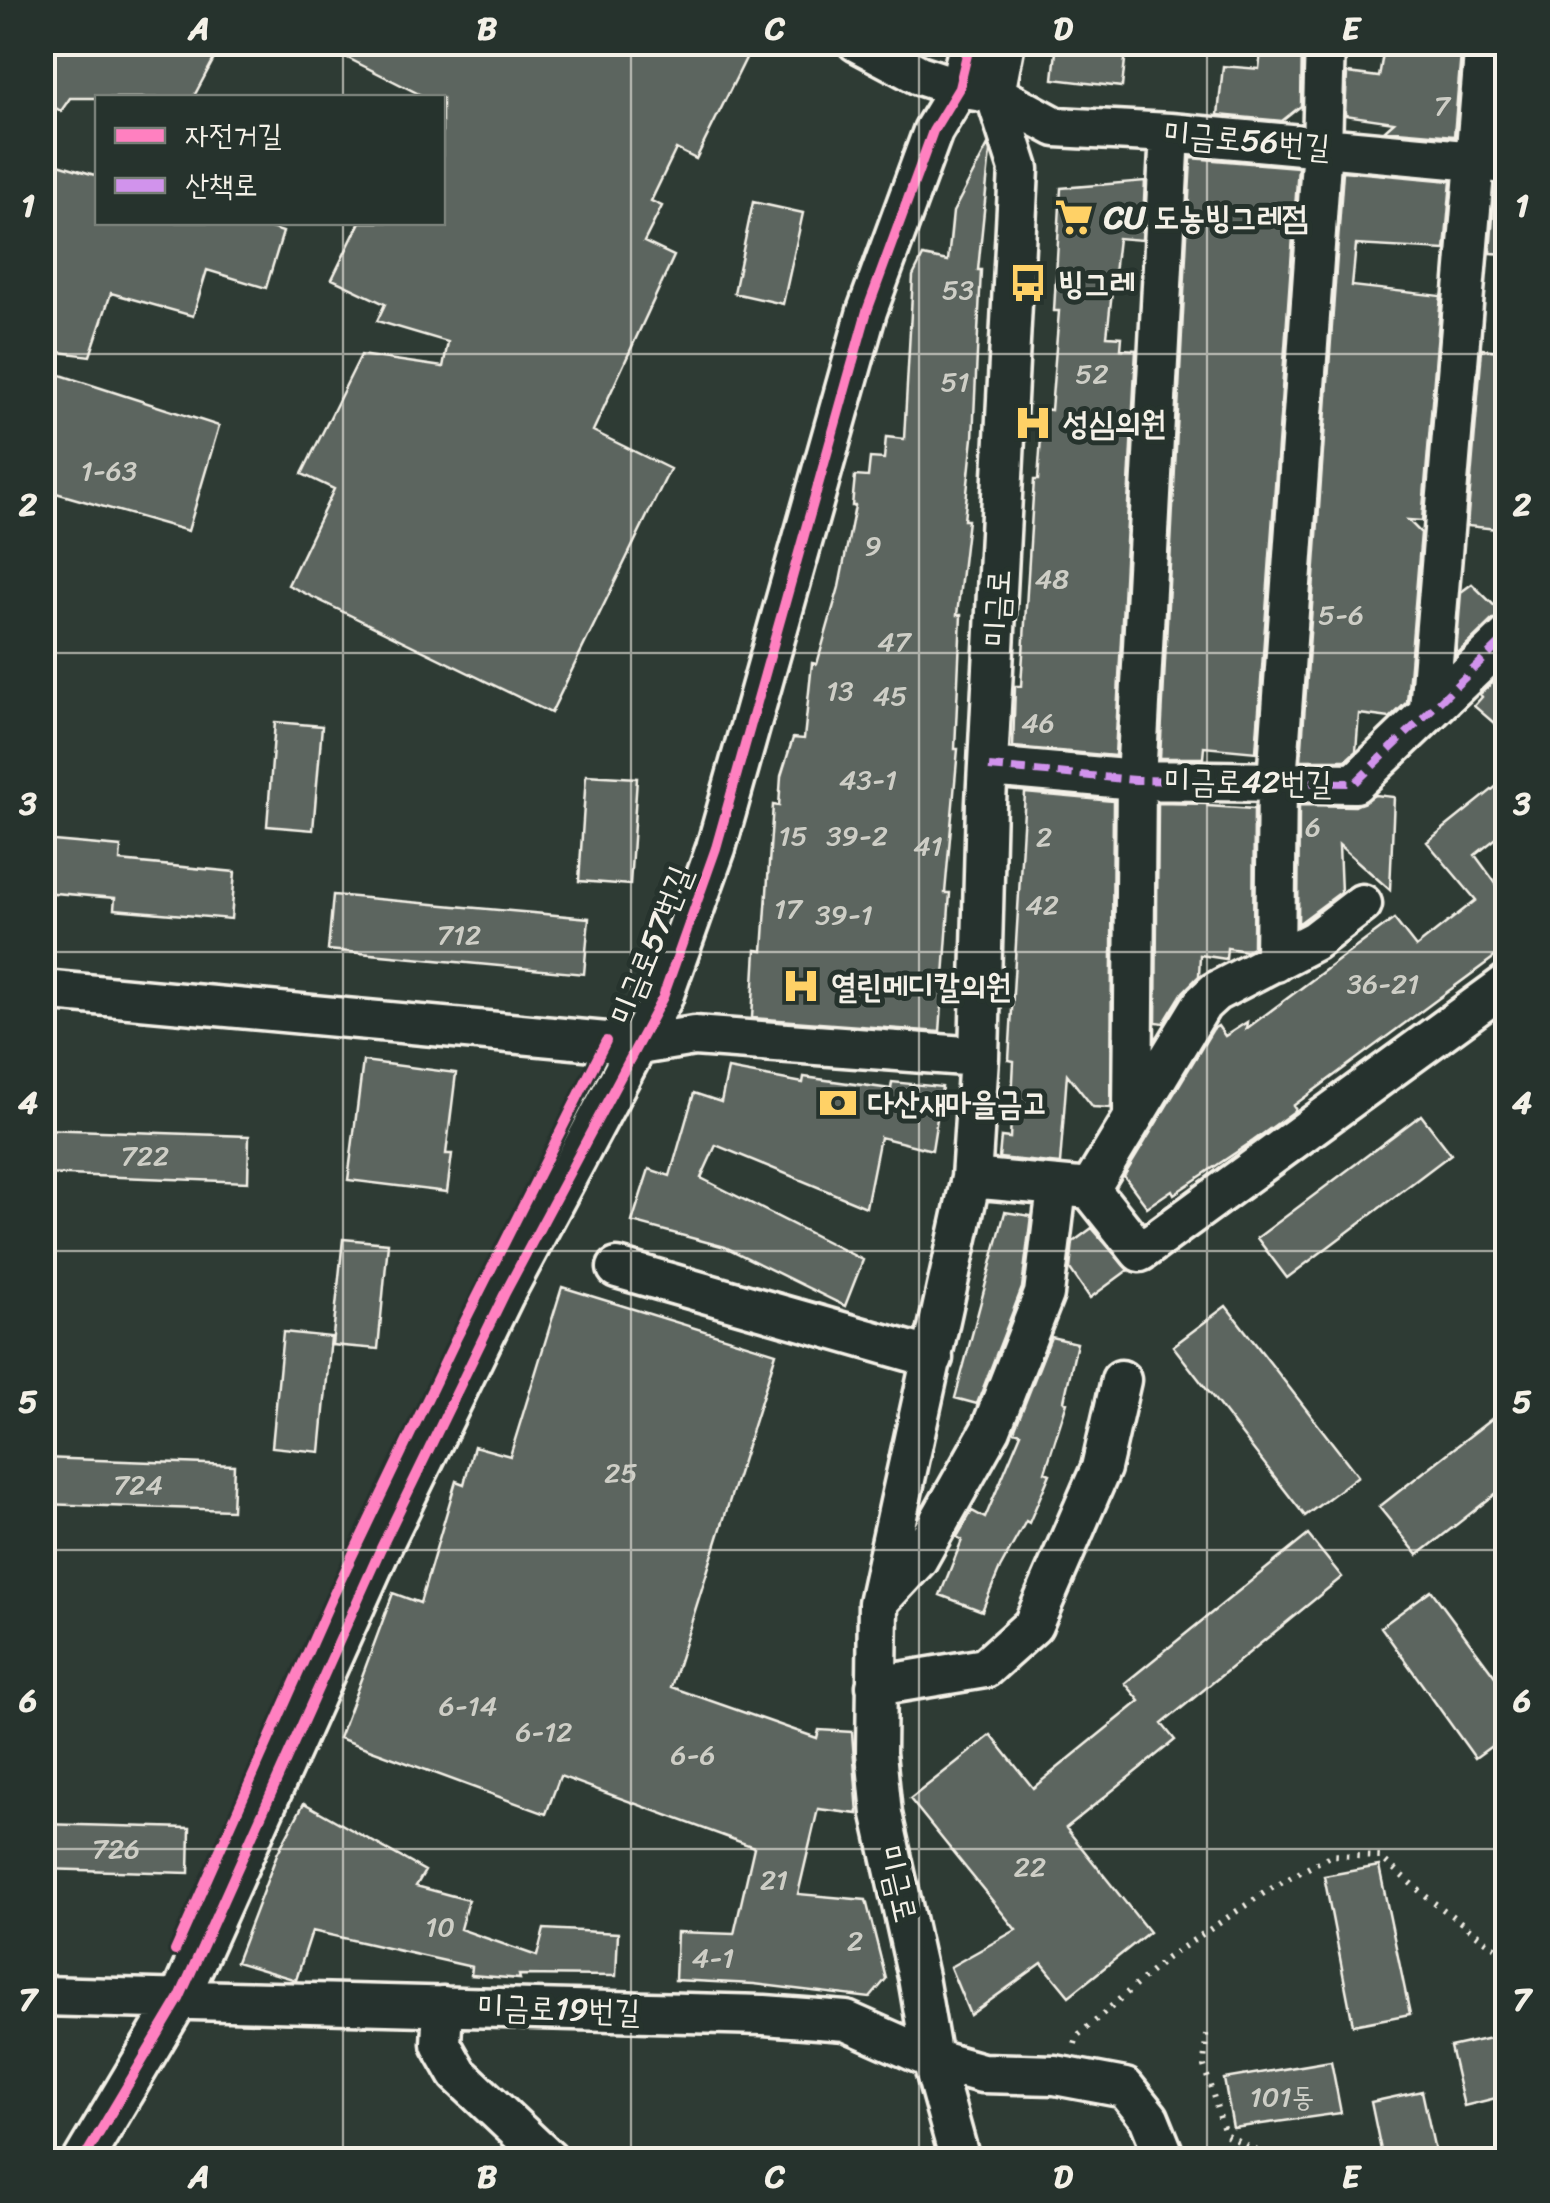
<svg xmlns="http://www.w3.org/2000/svg" width="1550" height="2203" font-family="Sriracha,'Poor Story',sans-serif">
<style>
.building{fill:#5c655e;stroke:#f4f1e8;stroke-width:2.5}
.lines{fill:none;stroke-linecap:round;stroke-linejoin:round}
.minor-casing{stroke:#f4f1e8;stroke-width:45}
.path{stroke:#f4f1e8;stroke-width:6;stroke-dasharray:2.5 8;stroke-linecap:butt}
.minor{stroke:#26332d;stroke-width:38}
.quiet{stroke:#d193ec;stroke-width:8;stroke-dasharray:15 8;stroke-linecap:butt}
.cycleway-casing{stroke:#26332d;stroke-width:16}
.cycleway{stroke:#ff80c0;stroke-width:10}
.grid{fill:none;stroke:#f4f1e8;stroke-width:2.5;stroke-opacity:0.55}
.labels{text-anchor:middle;dominant-baseline:central;stroke-width:10;stroke-linejoin:round;paint-order:stroke}
.number-label{font-size:28px;fill:#cecec6}
.street-label{font-size:32px;fill:#f4f1e8;stroke:#26332d}
.poi-label{font-size:32px;font-weight:bold;fill:#f4f1e8;stroke:#26332d;text-anchor:start}
.neatline{fill:none;stroke:#f4f1e8;stroke-width:4}
.grid-label{font-size:32px;text-anchor:middle;font-weight:bold;fill:#f4f1e8}
</style>
<rect width="100%" height="100%" fill="#2e3b34"/>
<filter id="ink" filterUnits="userSpaceOnUse"><feTurbulence type="fractalNoise" baseFrequency=".01" numOctaves="2"/><feDisplacementMap in="SourceGraphic" scale="20" xChannelSelector="R" yChannelSelector="G"/><feConvolveMatrix kernelMatrix="1 2 1 2 8 2 1 2 1" color-interpolation-filters="sRGB"/></filter>
<g filter="url(#ink)">
<!-- building -->
<path class="building" d="M42,42H223L193,98H70L61,111L42,100Z
M316,42H754L696,159L676,149L651,201L662,206L644,242L674,256L593,431L670,469L551,713L288,585L334,489L302,474L361,355L443,367L448,342L377,321L385,304L332,279L360,222H442V98H427Z
M1057,42H1127L1122,87L1053,79Z
M1262,42H1302L1301,106L1282,121L1218,115L1223,66L1259,69Z
M1385,42H1462L1454,136L1385,130L1394,122L1345,115L1347,73L1379,77Z
M988,145L990,152L978,270H981L973,438L964,520H968L957,615H961L955,749H958L945,893H950L940,1032L752,1018L756,950L763,951L773,805L779,806L781,776L793,738L804,739L812,663L817,664L839,587L855,506H852L855,476L868,477L870,458L884,459L886,437L904,439L913,276L923,256L948,261L953,212Z
M1191,158L1298,167L1256,752L1204,747L1203,758H1160Z
M42,159L98,176V222H253L283,232L266,288L207,270L193,316L111,293L90,356L42,350Z
M1343,171L1451,181L1445,250L1356,245L1352,286L1441,296L1422,521L1408,520L1421,533L1407,702L1390,718L1359,714L1356,751L1346,760H1301Z
M1145,181L1142,240L1118,238L1107,336L1122,337L1121,349L1136,350L1115,756L1013,747L1015,686H1021L1034,480H1038L1043,409L1051,410L1059,311H1054L1061,188Z
M1508,193V254L1490,253L1494,204Z
M753,202L803,213L783,304L734,293Z
M1482,349L1508,352V530L1467,526Z
M42,369L219,426L188,531L42,489Z
M1472,584L1503,614L1492,620L1456,655L1461,592Z
M1508,668V735L1474,706L1482,697L1480,694Z
M275,722L322,726L313,830L267,826Z
M586,775L637,778L630,885L579,881Z
M1508,777V829L1475,855L1508,900V947L1293,1106L1296,1110L1253,1141L1174,1194L1172,1190L1147,1207L1124,1176L1213,1029L1218,1026L1225,1036L1247,1022L1246,1029L1394,919L1416,947L1476,900L1427,842Z
M1025,793L1113,801L1111,1108L1093,1107L1067,1074L1060,1164L999,1158L1001,1137L1010,1138L1014,1061L1009,1060Z
M1375,795L1394,797L1390,890L1339,845L1341,892L1298,924L1299,805L1355,806Z
M1158,803L1208,804V806L1254,809L1253,947L1246,951L1227,948L1226,959L1200,955L1199,976L1183,992L1164,1023L1156,1022Z
M42,840L121,847L120,861L235,872L231,919L114,909L115,898L42,892Z
M333,895L589,918L584,974L328,950Z
M363,1061L456,1073L446,1154H452L447,1192L348,1180Z
M728,1069L803,1083L804,1077L891,1089L892,1082L942,1087L932,1150L880,1137L866,1207L716,1145L701,1178L863,1260L845,1306L725,1247L632,1222L649,1169L670,1176L694,1093L721,1102Z
M1421,1115L1451,1154L1287,1278L1257,1238Z
M42,1129L249,1136L248,1182L42,1174Z
M1005,1212L1031,1216L1022,1288L977,1404L955,1398Z
M1092,1228L1128,1270L1090,1298L1070,1269L1073,1242Z
M343,1239L388,1243L378,1349L332,1345Z
M562,1287L776,1353L671,1687L817,1738L819,1730L852,1732L858,1814L818,1809L798,1894L866,1900L886,1979L870,1998L754,1984L675,1980L677,1932L734,1934L754,1847L560,1776L546,1814L339,1738L393,1593L420,1603L456,1481L464,1484L474,1446L510,1456Z
M1226,1306L1358,1476L1305,1516L1173,1346Z
M283,1332L331,1337L320,1452L272,1447Z
M1051,1337L1077,1343L1064,1401L1067,1402L1045,1472L1050,1474L1029,1523L1026,1521L1000,1568L982,1611L940,1595L962,1540L957,1537L972,1511L985,1518L1021,1433L1014,1431Z
M1508,1406V1484L1418,1555L1379,1507Z
M42,1458L234,1465L232,1510L42,1504Z
M1308,1535L1342,1577L1162,1724L1175,1740L1066,1828L1149,1932L1069,1996L1042,1963L970,2015L950,1967L1016,1930L910,1799L991,1735L1033,1788L1140,1701L1125,1683Z
M1431,1590L1508,1694V1734L1475,1758L1381,1627Z
M304,1803L425,1871L416,1886L468,1900L460,1929L537,1956L544,1929L618,1933L616,1976L519,1975L520,1979L471,1975L472,1967L312,1931L296,1980L236,1962L277,1854Z
M42,1824L190,1828L189,1873L42,1869Z
M1379,1866L1410,2014L1353,2025L1324,1876Z
M1508,2034V2095L1464,2106L1450,2047Z
M1331,2061L1341,2113L1233,2128L1224,2079Z
M1422,2091L1437,2160H1383L1371,2102Z"/>
<g class="lines">
<!-- minor casing -->
<g class="minor-casing">
<path id="minor" d="M857,42L919,75L959,88L995,94L1056,127L1170,133L1508,164
M1429,709L1485,42
M989,767L1136,780L1355,783L1508,636
M1275,962L1277,781L1322,147L1325,42
M42,990L639,1045L694,1036L979,1057
M1133,1115L1136,780L1170,133
M971,1178L1090,1189L1140,1252L1508,983
M1090,1189L1202,1004L1215,992L1314,941L1362,904
M617,1268L933,1358
M879,1601L918,1559L991,1429L1044,1294L1057,1188
M876,1686L985,1668L1033,1625L1101,1468L1121,1380
M42,1996L764,2015L846,2021L932,2059L982,2073L1055,2075L1125,2088L1149,2118L1166,2160
M443,2006L441,2044L458,2074L549,2160
M83,2160L179,1999L381,1548L504,1295L663,997L716,848L867,311L933,131L959,88L970,42
M960,2160L932,2059L918,1977L882,1814L876,1753L878,1603L971,1178L979,1057L986,803L1019,169L995,94L1005,42"/>
</g>
<!-- path -->
<path class="path" d="M1206,2034L1204,2066L1225,2134L1274,2160
M1075,2044L1077,2036L1167,1958L1267,1891L1331,1855L1380,1857L1429,1899L1508,1957"/>
<!-- minor -->
<use href="#minor" class="minor"/>
<!-- quiet -->
<path class="quiet" d="M989,767L1136,780L1355,783L1508,636"/>
<!-- cycleway casing -->
<g class="cycleway-casing">
<path id="cycleway" d="M175,1951L331,1600L456,1339L606,1041
M83,2160L179,1999L381,1548L504,1295L663,997L716,848L867,311L933,131L959,88L970,42"/>
</g>
<!-- cycleway -->
<use href="#cycleway" class="cycleway"/>
</g>
</g>
<!-- grid -->
<path class="grid" d="M343,42V98M631,42V2160M919,42V2160M1207,42V2160M343,222V2160M42,354H1508M42,653H1508M42,952H1508M42,1251H1508M42,1550H1508M42,1849H1508"/>
<!-- icons -->
<defs>
<g id="supermarket-bare" transform="scale(3)"><path d="M-6-5.5h2.5l.6 2H6L4.5 2H-2.5L-4.4-4H-6ZM-1.5 3.2a1.3 1.3 0 1 0 .1 0ZM3 3.2a1.3 1.3 0 1 0 .1 0Z" fill="#ffd166" stroke="#26332d" stroke-width="2.5" paint-order="stroke"/></g>
<g id="bus-bare" transform="scale(3)"><path d="M-5-6H5V4H4V6H2V4H-2V6H-4V4H-5ZM-3.5-4V0h7V-4ZM-3.5 1.2v1.5H-2V1.2ZM2 1.2v1.5H3.5V1.2Z" fill="#ffd166" stroke="#26332d" stroke-width="2.5" paint-order="stroke"/></g>
<g id="hospital-bare" transform="scale(3)"><path d="M-5-5h3v3.5h4V-5h3V5h-3V1.5h-4V5h-3Z" fill="#ffd166" stroke="#26332d" stroke-width="2.5" paint-order="stroke"/></g>
<g id="bank-bare" transform="scale(3)"><path d="M-6-4H6V4H-6ZM0-2.3a2.3 2.3 0 1 0 0 4.6a2.3 2.3 0 1 0 0-4.6Z" fill="#ffd166" stroke="#26332d" stroke-width="2.5" paint-order="stroke"/></g>
</defs>
<g fill-rule="evenodd">
<use href="#supermarket-bare" x="1074" y="217"/>
<use href="#bus-bare" x="1028" y="283"/>
<use href="#hospital-bare" x="1033" y="423"/>
<use href="#hospital-bare" x="801" y="986"/>
<use href="#bank-bare" x="838" y="1103"/>
</g>
<g class="labels">
<!-- number labels -->
<g class="number-label">
<text x="1442" y="105">7</text>
<text x="958" y="289">53</text>
<text x="1092" y="373">52</text>
<text x="955" y="381">51</text>
<text x="109" y="470">1-63</text>
<text x="873" y="545">9</text>
<text x="1052" y="578">48</text>
<text x="1341" y="614">5-6</text>
<text x="894" y="641">47</text>
<text x="840" y="690">13</text>
<text x="890" y="695">45</text>
<text x="1038" y="722">46</text>
<text x="868" y="779">43-1</text>
<text x="1313" y="826">6</text>
<text x="793" y="835">15</text>
<text x="857" y="835">39-2</text>
<text x="1044" y="836">2</text>
<text x="928" y="845">41</text>
<text x="1042" y="904">42</text>
<text x="788" y="908">17</text>
<text x="844" y="914">39-1</text>
<text x="459" y="934">712</text>
<text x="1383" y="983">36-21</text>
<text x="145" y="1155">722</text>
<text x="621" y="1472">25</text>
<text x="138" y="1484">724</text>
<text x="468" y="1705">6-14</text>
<text x="544" y="1731">6-12</text>
<text x="693" y="1754">6-6</text>
<text x="116" y="1848">726</text>
<text x="1030" y="1866">22</text>
<text x="774" y="1879">21</text>
<text x="440" y="1926">10</text>
<text x="855" y="1940">2</text>
<text x="713" y="1957">4-1</text>
<text x="1282" y="2096">101동</text>
</g>
<!-- street labels -->
<g class="street-label">
<text transform="translate(1247 140) rotate(5)">미금로56번길</text>
<text transform="translate(997 608) rotate(-87)">미금로</text>
<text transform="translate(1248 782) rotate(1)">미금로42번길</text>
<text transform="translate(651 945) rotate(-68)">미금로57번길</text>
<text transform="translate(898 1884) rotate(77)">미금로</text>
<text transform="translate(559 2009) rotate(2)">미금로19번길</text>
</g>
<!-- poi labels -->
<g class="poi-label">
<text x="1104" y="217">CU 도농빙그레점</text>
<text x="1058" y="283">빙그레</text>
<text x="1063" y="423">성심의원</text>
<text x="831" y="986">열린메디칼의원</text>
<text x="868" y="1103">다산새마을금고</text>
</g>
</g>
<!-- margin -->
<rect width="1550" height="2203" fill="none" stroke="#26332d" stroke-width="110"/>
<!-- legend -->
<rect x="95" y="95" width="350" height="130" fill="#26332d" stroke="#787f78" stroke-width="2.5"/>
<rect x="115" y="128" width="50" height="15" fill="#ff80c0" stroke="#787f78" stroke-width="2.5"/>
<text x="185" y="145" font-size="30" fill="#f4f1e8">자전거길</text>
<rect x="115" y="178" width="50" height="15" fill="#d193ec" stroke="#787f78" stroke-width="2.5"/>
<text x="185" y="195" font-size="30" fill="#f4f1e8">산책로</text>
<rect x="55" y="55" width="1440" height="2093" class="neatline"/>
<g class="grid-label">
<text x="199" y="39">A</text>
<text x="487" y="39">B</text>
<text x="775" y="39">C</text>
<text x="1063" y="39">D</text>
<text x="1351" y="39">E</text>
<text x="28" y="216">1</text>
<text x="1522" y="216">1</text>
<text x="28" y="515">2</text>
<text x="1522" y="515">2</text>
<text x="28" y="814">3</text>
<text x="1522" y="814">3</text>
<text x="28" y="1113">4</text>
<text x="1522" y="1113">4</text>
<text x="28" y="1412">5</text>
<text x="1522" y="1412">5</text>
<text x="28" y="1711">6</text>
<text x="1522" y="1711">6</text>
<text x="28" y="2010">7</text>
<text x="1522" y="2010">7</text>
<text x="199" y="2187">A</text>
<text x="487" y="2187">B</text>
<text x="775" y="2187">C</text>
<text x="1063" y="2187">D</text>
<text x="1351" y="2187">E</text>
</g>
</svg>
